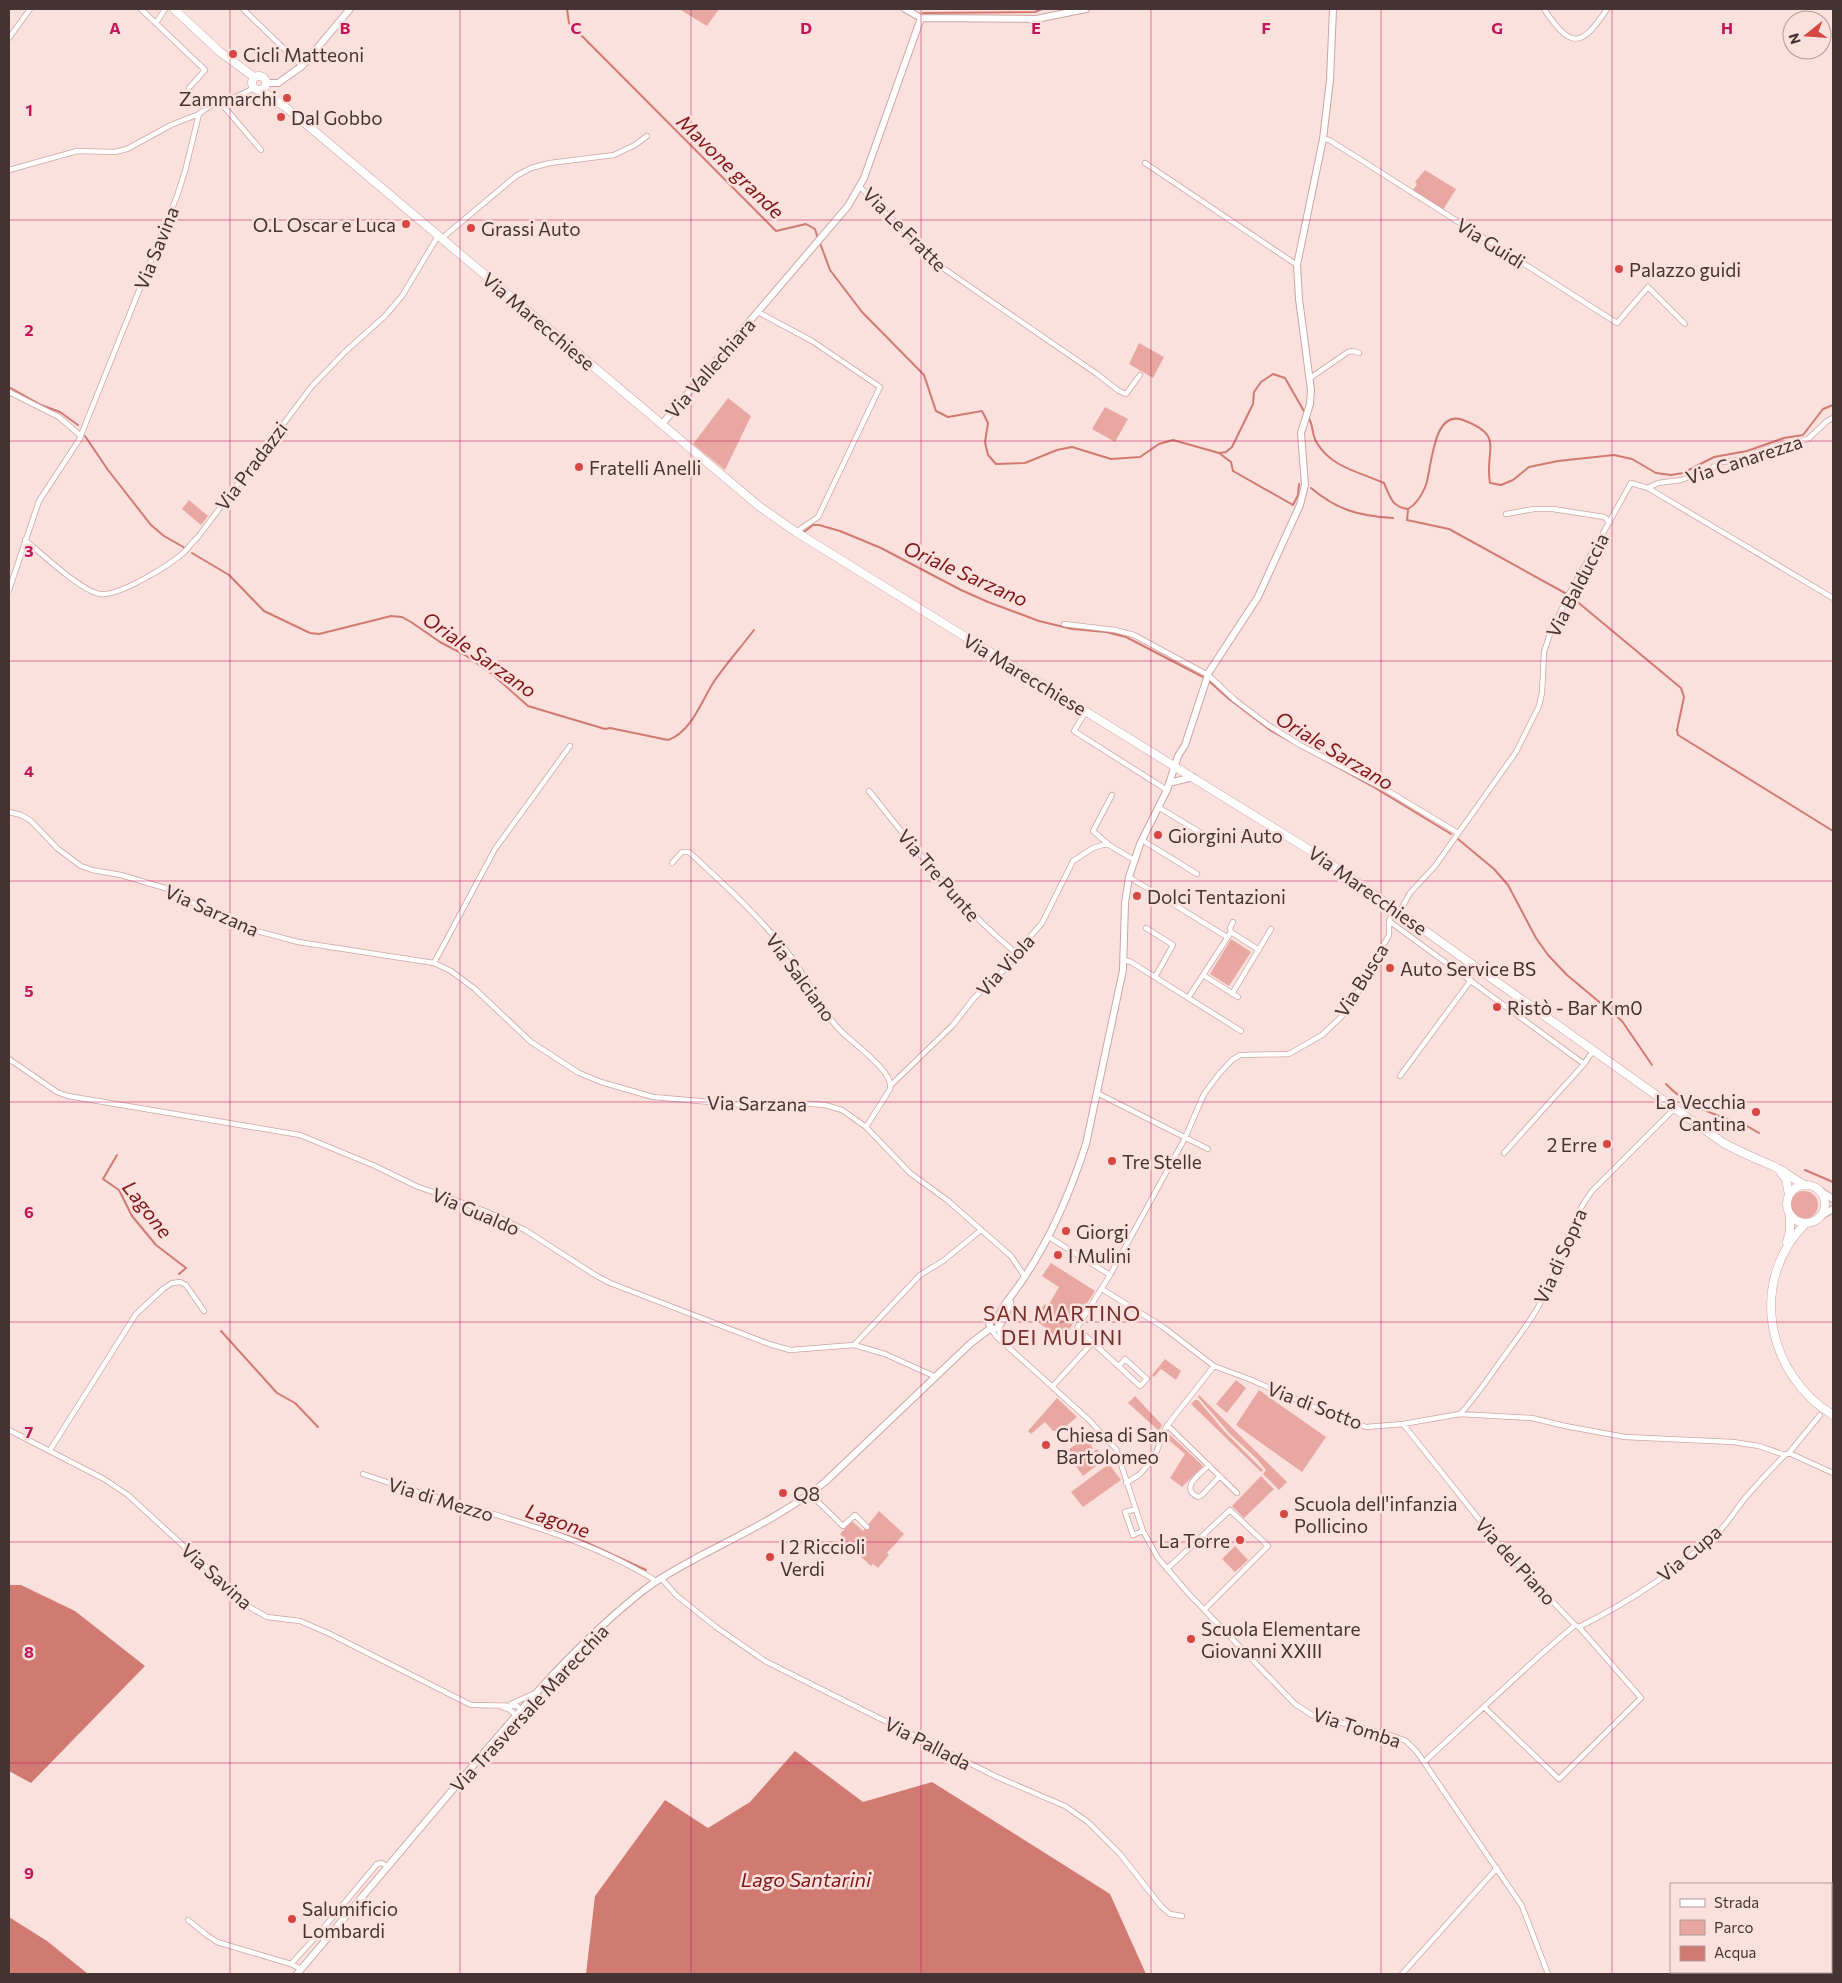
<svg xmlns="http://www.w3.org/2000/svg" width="1842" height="1983" font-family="Commissioner,sans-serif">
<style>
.green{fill:#e8a8a1}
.water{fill:#d17a72}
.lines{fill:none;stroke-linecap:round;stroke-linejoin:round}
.stream{stroke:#d17a72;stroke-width:2}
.street-casing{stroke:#cda5a1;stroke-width:6}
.secondary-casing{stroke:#cda5a1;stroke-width:8}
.primary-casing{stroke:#cda5a1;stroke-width:9}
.street{stroke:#fff;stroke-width:4.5}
.secondary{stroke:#fff;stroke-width:6}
.primary{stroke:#fff;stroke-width:8}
.grid{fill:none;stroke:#c2185b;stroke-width:1;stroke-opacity:0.55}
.poi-dot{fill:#d64743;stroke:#fbe1de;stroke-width:2}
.labels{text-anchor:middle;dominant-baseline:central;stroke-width:5;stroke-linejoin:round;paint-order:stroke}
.poi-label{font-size:19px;fill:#453433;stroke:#fbe1de;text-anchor:start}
.street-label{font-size:19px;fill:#453433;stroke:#fbe1de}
.water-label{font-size:20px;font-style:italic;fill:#811618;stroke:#fbe1de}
.quarter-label{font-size:21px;letter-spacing:1px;fill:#762f2b;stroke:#fbe1de}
.grid-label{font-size:16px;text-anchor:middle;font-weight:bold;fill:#c2185b;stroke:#fbe1de;stroke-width:5;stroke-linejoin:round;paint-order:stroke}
</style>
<rect width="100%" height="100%" fill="#fbe1de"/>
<!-- green -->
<path class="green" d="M679,9H719L707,26Z
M1425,170L1456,189L1443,210L1413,190L1417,184L1415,182Z
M1139,343L1164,357L1153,378L1129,364Z
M728,398L751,416L725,470L693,444Z
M1105,407L1128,419L1115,442L1092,429Z
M189,500L208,516L201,525L182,509Z
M1231,939L1251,952L1229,986L1210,974Z
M1790 1205a14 14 0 1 1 28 0a14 14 0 1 1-28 0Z
M1051,1263L1095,1291L1061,1342L1034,1318L1045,1304L1048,1306L1059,1287L1042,1276Z
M1165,1359L1181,1371L1176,1380L1161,1369L1154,1377L1152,1375Z
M1236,1380L1246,1388L1227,1413L1216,1404Z
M1259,1390L1326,1437L1302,1472L1236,1425Z
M1199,1395L1287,1482L1279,1490L1263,1474L1266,1470L1256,1458L1230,1434L1198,1397Z
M1135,1396L1162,1425L1159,1431L1128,1403Z
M1057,1398L1077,1417L1060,1431H1053L1045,1422L1031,1434L1028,1431Z
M1195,1400H1198L1224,1431L1263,1470L1261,1472L1191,1404Z
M1168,1433L1203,1466L1182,1487L1170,1478L1185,1454L1165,1437Z
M1086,1438L1093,1448L1076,1460L1069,1449Z
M1097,1449L1105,1459L1083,1476L1075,1465Z
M1109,1464L1121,1480L1083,1507L1071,1492Z
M1261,1476L1274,1489L1244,1518L1232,1506Z
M879,1511L904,1534L887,1553L889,1555L878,1568L873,1564L871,1566L844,1541L845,1539L840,1534L852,1521L863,1531Z
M1235,1546L1248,1560L1235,1572L1222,1559Z"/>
<!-- water -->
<path class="water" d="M9,1585H21L75,1611L145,1666L31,1783L9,1771Z
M795,1751L863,1802L932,1782L1110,1894L1146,1974H586L595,1896L665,1800L708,1828L750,1802Z
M9,1917L47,1941L88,1974H9Z"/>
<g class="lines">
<!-- stream -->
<path class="stream" d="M567,9L569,23L776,231L806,224L815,229L818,239
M923,13L1035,12L1042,9
M820,243L830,270L862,312L924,375L936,411L948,417L982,411L988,423L985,442L988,455L996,464L1025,463L1057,450L1072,447L1111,459L1140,457L1159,444L1173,440L1219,453L1226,452L1232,447L1253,404L1254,392L1261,382L1273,374L1285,378L1305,413
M9,387L41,405L60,412L78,425
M1308,417C1314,425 1311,434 1317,443C1331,467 1359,472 1384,483C1390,497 1392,507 1408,509C1417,504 1422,495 1426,485C1432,466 1433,409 1463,420C1506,436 1484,449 1490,483L1501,485L1513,480L1529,467L1558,461L1614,455L1632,459L1656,473L1671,475L1683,473L1714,457L1747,451L1784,438L1803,435L1823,409L1833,405
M85,436L108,470L151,525L164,536L185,548
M1219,453L1231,462L1233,471L1293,505L1298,495L1299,484
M1311,488C1337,510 1359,516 1393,518
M1408,510L1407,520L1449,529L1565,593
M804,532L813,525H819L840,531L881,548L961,590L988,602L1039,621L1072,629L1106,632L1126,637L1203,677
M192,553L229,575L264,611L310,633L319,634L391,616L402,617L411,622L440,642L465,655L492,674L528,706L605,729L610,728L668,740C692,732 702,699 715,680C727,663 741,647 754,630
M1574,599L1681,688L1684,697L1677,730L1678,735L1833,831
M1210,682L1229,699L1270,730L1372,786L1451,834
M1458,839L1494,869L1508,885L1536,938L1548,955L1567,975L1622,1021L1652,1065
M1666,1084C1687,1106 1711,1113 1738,1123
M1747,1126L1759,1133
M117,1155L103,1179L119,1190L132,1216L156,1245L186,1268L179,1274
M1805,1170L1833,1182
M221,1331L277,1393L295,1403L318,1427
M535,1525L583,1541L646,1570"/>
<!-- street casing -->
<g class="street-casing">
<path id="street" d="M141,9L205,70L189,88
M243,9L302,66
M1544,9C1571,49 1581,48 1607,9
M156,23L165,9
M9,38L30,9
M220,102L261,150
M1323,139L1329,140L1358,158L1617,323L1648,287L1685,324
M1145,163L1297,265
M9,170L77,151L115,152L127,149L171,125L199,114
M859,186L937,264L1097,374L1119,391L1126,394L1140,375
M441,239L516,176L531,168L550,163L614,155L635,145L647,136
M758,312L812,341L880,387L818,517L796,532
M1310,378L1348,352L1353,351L1359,353
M9,392L59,417L81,436
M1648,488L1658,483L1681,480L1708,470L1722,462L1746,459L1758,452L1779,445L1792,444L1808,439L1827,421L1833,418
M1506,514L1534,509H1553L1604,517L1610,522
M25,540C41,553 81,591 100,594C118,597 168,566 182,554C188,549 192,542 198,537L312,386L346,351L385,316L402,296L438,236
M9,590L39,501L79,440L177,196L185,171L199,114C215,99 237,100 253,88
M1064,624L1115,630L1134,635L1208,675L1235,700L1268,725L1300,745L1390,792L1458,833
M1086,711L1074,731L1167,790
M869,791C915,848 959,907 1016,953
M1158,807L1211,839
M9,812L21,815L30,820L58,849L81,866L92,870L121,875L165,888L221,918L253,930L298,942L434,963L451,971L475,989L531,1042L579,1073L601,1082L653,1097L756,1106L800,1103L825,1105L842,1110L866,1127L910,1173L947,1200L1011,1256L1025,1277
M1142,840L1197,874
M1108,844L1093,831L1112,795
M672,863L682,852H689C725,885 762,919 792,958C809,981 819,1007 838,1028C850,1042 895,1071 890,1089L866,1127
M1129,877L1227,937
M1400,911L1410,893L1435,866L1516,752L1539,706L1542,693L1544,652L1550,634L1570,592L1631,483L1648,488L1833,598
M1389,921L1584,1064
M1146,928L1173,945L1155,977
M1231,932L1259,950
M1124,960L1131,962L1241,1031
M434,963L495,849L570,746
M1203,975L1238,997
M1232,994L1271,929
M1188,998L1231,932L1230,928L1233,922
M9,1059L57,1092L68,1096L300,1135L375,1166L416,1186L485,1211L525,1230L595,1275L610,1283L769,1344L790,1350L854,1345L885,1354L936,1377
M1400,1076L1471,980
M891,1085L953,1025L974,998L1008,966L1016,953L1042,923L1073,861L1093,848L1103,845H1109L1134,860
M1097,1093L1208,1149
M1504,1153L1584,1064L1593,1051
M1049,1237L1110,1275
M1102,1289L1163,1327L1214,1366L1249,1379L1311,1406L1366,1427L1403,1424L1460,1414L1532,1418L1565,1426L1625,1437L1733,1442L1759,1446L1785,1455
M998,1328L1003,1341
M991,1329L996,1336L1089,1420L1116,1449L1143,1531L1158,1558L1188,1593L1295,1704L1312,1715L1396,1737L1406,1741L1417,1752L1522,1906L1548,1974
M854,1345L920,1275L943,1261L981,1230
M1119,1366L1125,1359L1147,1379L1140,1386L1077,1328L1110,1275L1185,1138L1204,1094L1219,1074L1232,1060L1240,1055L1289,1054L1322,1035L1341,1017L1351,1004L1389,935V921L1394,909
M1053,1386L1093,1342
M1460,1414C1475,1398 1487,1380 1500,1362C1518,1337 1539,1311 1551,1281C1565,1248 1570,1221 1592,1191L1674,1109
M1403,1424L1506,1553L1575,1625
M1167,1425L1237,1493
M9,1430L104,1479L128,1495L251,1608L267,1617L300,1621L328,1633L471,1705L517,1706L521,1710
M50,1450L136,1314L163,1289L172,1283L180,1282L186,1285L204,1311
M1789,1453L1833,1473
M1209,1465C1200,1474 1179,1488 1198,1497L1201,1496L1220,1476
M363,1474C461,1509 568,1526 656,1581
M1126,1483L1139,1475L1154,1458L1166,1427L1214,1366
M810,1494L843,1526L855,1515L867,1527
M1136,1509L1125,1512L1133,1535L1143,1531
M1167,1569L1230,1510L1268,1546L1205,1609
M661,1578L676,1595L716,1627L765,1661L997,1777L1065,1806L1088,1822L1120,1854L1161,1906L1170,1914L1182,1916
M1575,1625L1579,1627C1627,1603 1675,1572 1715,1535C1727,1525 1736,1509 1746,1497C1759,1482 1772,1468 1785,1455L1789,1453L1820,1415
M511,1704L533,1694
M502,1707L510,1710L516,1715
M1484,1707L1559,1779L1641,1698L1579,1627
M1424,1762L1538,1657L1575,1625
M188,1920L208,1936L217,1942L291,1964
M301,1969L291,1964L321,1931L377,1864L382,1863L388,1867
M1402,1974L1497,1868"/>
</g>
<!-- secondary casing -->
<g class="secondary-casing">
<path id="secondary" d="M905,9L921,18L1036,19L1086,9
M266,83H278L302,66L350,9
M662,424L848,206L864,178L921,18
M1169,783L1193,777
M1821,1191L1833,1199
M1821,1216L1833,1209
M996,1320C1001,1313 1003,1306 1008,1300C1044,1254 1068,1200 1086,1144L1123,970L1125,903L1129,877L1140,844L1167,790L1178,756L1185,745L1209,672L1258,597L1300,505L1305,485L1301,433L1310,404L1311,390L1299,299L1297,265L1323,139L1330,80L1333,9
M999,1325L998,1321L994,1319L989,1323L991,1329L998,1328L1006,1315L1010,1302
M297,1974C351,1910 406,1845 460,1781C517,1714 574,1645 644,1590C662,1576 682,1566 702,1555C744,1533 788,1512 825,1482L971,1343L991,1328"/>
</g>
<!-- primary casing -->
<g class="primary-casing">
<path id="primary" d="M174,9L220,52L254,77
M252 83a7 7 0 1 1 14 0a7 7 0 1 1-14 0Z
M260,91L284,106L306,124L760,507L796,532L1324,859L1722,1142C1739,1152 1757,1159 1775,1167C1786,1172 1794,1180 1805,1185
M1781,1173L1786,1179L1789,1195
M1787 1204a19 19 0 1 1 38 0a19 19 0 1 1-38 0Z
M1806,1223C1748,1280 1766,1374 1833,1415
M1787,1242L1790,1231V1215"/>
</g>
<!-- street -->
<use href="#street" class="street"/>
<!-- secondary -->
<use href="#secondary" class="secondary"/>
<!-- primary -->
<use href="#primary" class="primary"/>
</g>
<!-- grid -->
<path class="grid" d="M230,9V1974M460,9V1974M691,9V1974M921,9V1974M1151,9V1974M1381,9V1974M1612,9V1974M9,220H1833M9,441H1833M9,661H1833M9,881H1833M9,1102H1833M9,1322H1833M9,1542H1833M9,1763H1833"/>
<!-- markers -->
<g class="poi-dot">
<circle cx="233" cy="54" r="5"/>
<circle cx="287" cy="98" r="5"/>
<circle cx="281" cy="117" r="5"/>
<circle cx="406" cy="224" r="5"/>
<circle cx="471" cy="228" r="5"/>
<circle cx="1619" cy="269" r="5"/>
<circle cx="579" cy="467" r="5"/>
<circle cx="1158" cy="835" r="5"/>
<circle cx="1137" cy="896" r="5"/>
<circle cx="1390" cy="968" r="5"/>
<circle cx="1497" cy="1007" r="5"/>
<circle cx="1756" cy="1112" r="5"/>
<circle cx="1607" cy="1144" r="5"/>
<circle cx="1112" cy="1161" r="5"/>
<circle cx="1066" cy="1231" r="5"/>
<circle cx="1058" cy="1255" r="5"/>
<circle cx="1046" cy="1445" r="5"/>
<circle cx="783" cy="1493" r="5"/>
<circle cx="1284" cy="1514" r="5"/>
<circle cx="1240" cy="1540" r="5"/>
<circle cx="770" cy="1557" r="5"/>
<circle cx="1191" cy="1639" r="5"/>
<circle cx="292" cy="1919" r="5"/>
</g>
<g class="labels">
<!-- poi labels -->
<g class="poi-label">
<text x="243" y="54">Cicli Matteoni</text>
<text x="277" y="98" text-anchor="end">Zammarchi</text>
<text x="291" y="117">Dal Gobbo</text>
<text x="396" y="224" text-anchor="end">O.L Oscar e Luca</text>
<text x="481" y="228">Grassi Auto</text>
<text x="1629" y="269">Palazzo guidi</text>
<text x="589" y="467">Fratelli Anelli</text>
<text x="1168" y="835">Giorgini Auto</text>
<text x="1147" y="896">Dolci Tentazioni</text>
<text x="1400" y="968">Auto Service BS</text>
<text x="1507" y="1007">Ristò - Bar Km0</text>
<text x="1746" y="1101" text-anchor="end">La Vecchia<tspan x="1746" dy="22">Cantina</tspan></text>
<text x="1597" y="1144" text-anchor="end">2 Erre</text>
<text x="1122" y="1161">Tre Stelle</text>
<text x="1076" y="1231">Giorgi</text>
<text x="1068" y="1255">I Mulini</text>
<text x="1056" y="1434">Chiesa di San<tspan x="1056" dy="22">Bartolomeo</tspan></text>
<text x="793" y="1493">Q8</text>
<text x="1294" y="1503">Scuola dell'infanzia<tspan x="1294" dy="22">Pollicino</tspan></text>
<text x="1230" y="1540" text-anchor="end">La Torre</text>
<text x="780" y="1546">I 2 Riccioli<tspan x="780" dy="22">Verdi</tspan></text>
<text x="1201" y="1628">Scuola Elementare<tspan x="1201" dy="22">Giovanni XXIII</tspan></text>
<text x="302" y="1908">Salumificio<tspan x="302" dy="22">Lombardi</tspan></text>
</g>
<!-- street labels -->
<g class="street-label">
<text transform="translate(905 229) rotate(45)">Via Le Fratte</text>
<text transform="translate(1491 243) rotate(32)">Via Guidi</text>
<text transform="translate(156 248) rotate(-68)">Via Savina</text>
<text transform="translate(539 321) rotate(40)">Via Marecchiese</text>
<text transform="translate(710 368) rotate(-49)">Via Vallechiara</text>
<text transform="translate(1744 459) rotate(-18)">Via Canarezza</text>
<text transform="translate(251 466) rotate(-53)">Via Pradazzi</text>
<text transform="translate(1577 585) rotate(-63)">Via Balduccia</text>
<text transform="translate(1025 674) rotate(31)">Via Marecchiese</text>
<text transform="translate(939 875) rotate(49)">Via Tre Punte</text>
<text transform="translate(1368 890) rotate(35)">Via Marecchiese</text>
<text transform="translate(212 910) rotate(24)">Via Sarzana</text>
<text transform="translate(1005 965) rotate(-48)">Via Viola</text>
<text transform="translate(801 977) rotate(54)">Via Salciano</text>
<text transform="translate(1361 980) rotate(-58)">Via Busca</text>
<text transform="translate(757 1103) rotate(1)">Via Sarzana</text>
<text transform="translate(476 1211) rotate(23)">Via Gualdo</text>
<text transform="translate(1560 1256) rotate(-66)">Via di Sopra</text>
<text transform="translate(1315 1405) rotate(21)">Via di Sotto</text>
<text transform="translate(441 1499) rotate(17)">Via di Mezzo</text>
<text transform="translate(1689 1553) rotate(-40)">Via Cupa</text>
<text transform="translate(1516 1561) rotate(48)">Via del Piano</text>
<text transform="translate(217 1576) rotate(42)">Via Savina</text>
<text transform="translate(529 1708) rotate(-47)">Via Trasversale Marecchia</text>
<text transform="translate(1357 1727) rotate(18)">Via Tomba</text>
<text transform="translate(928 1743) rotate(27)">Via Pallada</text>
</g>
<!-- water labels -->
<g class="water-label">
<text transform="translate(731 166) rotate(44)">Mavone grande</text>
<text transform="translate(966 573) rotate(24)">Oriale Sarzano</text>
<text transform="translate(480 654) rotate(35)">Oriale Sarzano</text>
<text transform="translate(1335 750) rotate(31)">Oriale Sarzano</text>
<text transform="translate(148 1209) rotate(52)">Lagone</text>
<text transform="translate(558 1520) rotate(19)">Lagone</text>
<text x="806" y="1879">Lago Santarini</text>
</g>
<!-- quarter labels -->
<g class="quarter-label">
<text x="1062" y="1312">SAN MARTINO<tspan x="1062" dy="24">DEI MULINI</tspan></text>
</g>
</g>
<g class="grid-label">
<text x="115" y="34">A</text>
<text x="345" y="34">B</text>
<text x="576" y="34">C</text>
<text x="806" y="34">D</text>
<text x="1036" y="34">E</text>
<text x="1266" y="34">F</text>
<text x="1497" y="34">G</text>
<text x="1727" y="34">H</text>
<text x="29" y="116">1</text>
<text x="29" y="336">2</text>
<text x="29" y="557">3</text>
<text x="29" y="777">4</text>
<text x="29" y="997">5</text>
<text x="29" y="1218">6</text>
<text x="29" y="1438">7</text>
<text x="29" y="1658">8</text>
<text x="29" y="1879">9</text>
</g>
<!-- border -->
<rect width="1842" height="1983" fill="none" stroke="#453433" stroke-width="20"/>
<!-- legend -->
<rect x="1670" y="1883" width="162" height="90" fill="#fbe1de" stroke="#b29c9a"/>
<rect x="1680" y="1899" width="25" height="8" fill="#ffffff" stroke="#b29c9a"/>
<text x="1714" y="1908" font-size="15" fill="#453433">Strada</text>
<rect x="1680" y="1920" width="25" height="15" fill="#e8a8a1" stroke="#b29c9a"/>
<text x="1714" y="1933" font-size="15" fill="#453433">Parco</text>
<rect x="1680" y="1946" width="25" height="15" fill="#d17a72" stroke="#b29c9a"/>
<text x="1714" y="1958" font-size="15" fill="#453433">Acqua</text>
<!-- north arrow -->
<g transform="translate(1807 35) rotate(253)"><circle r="24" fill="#fbe1de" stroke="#b29c9a"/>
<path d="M0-4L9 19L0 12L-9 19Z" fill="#d64743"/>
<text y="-8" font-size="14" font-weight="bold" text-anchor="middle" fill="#453433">N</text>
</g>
</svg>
